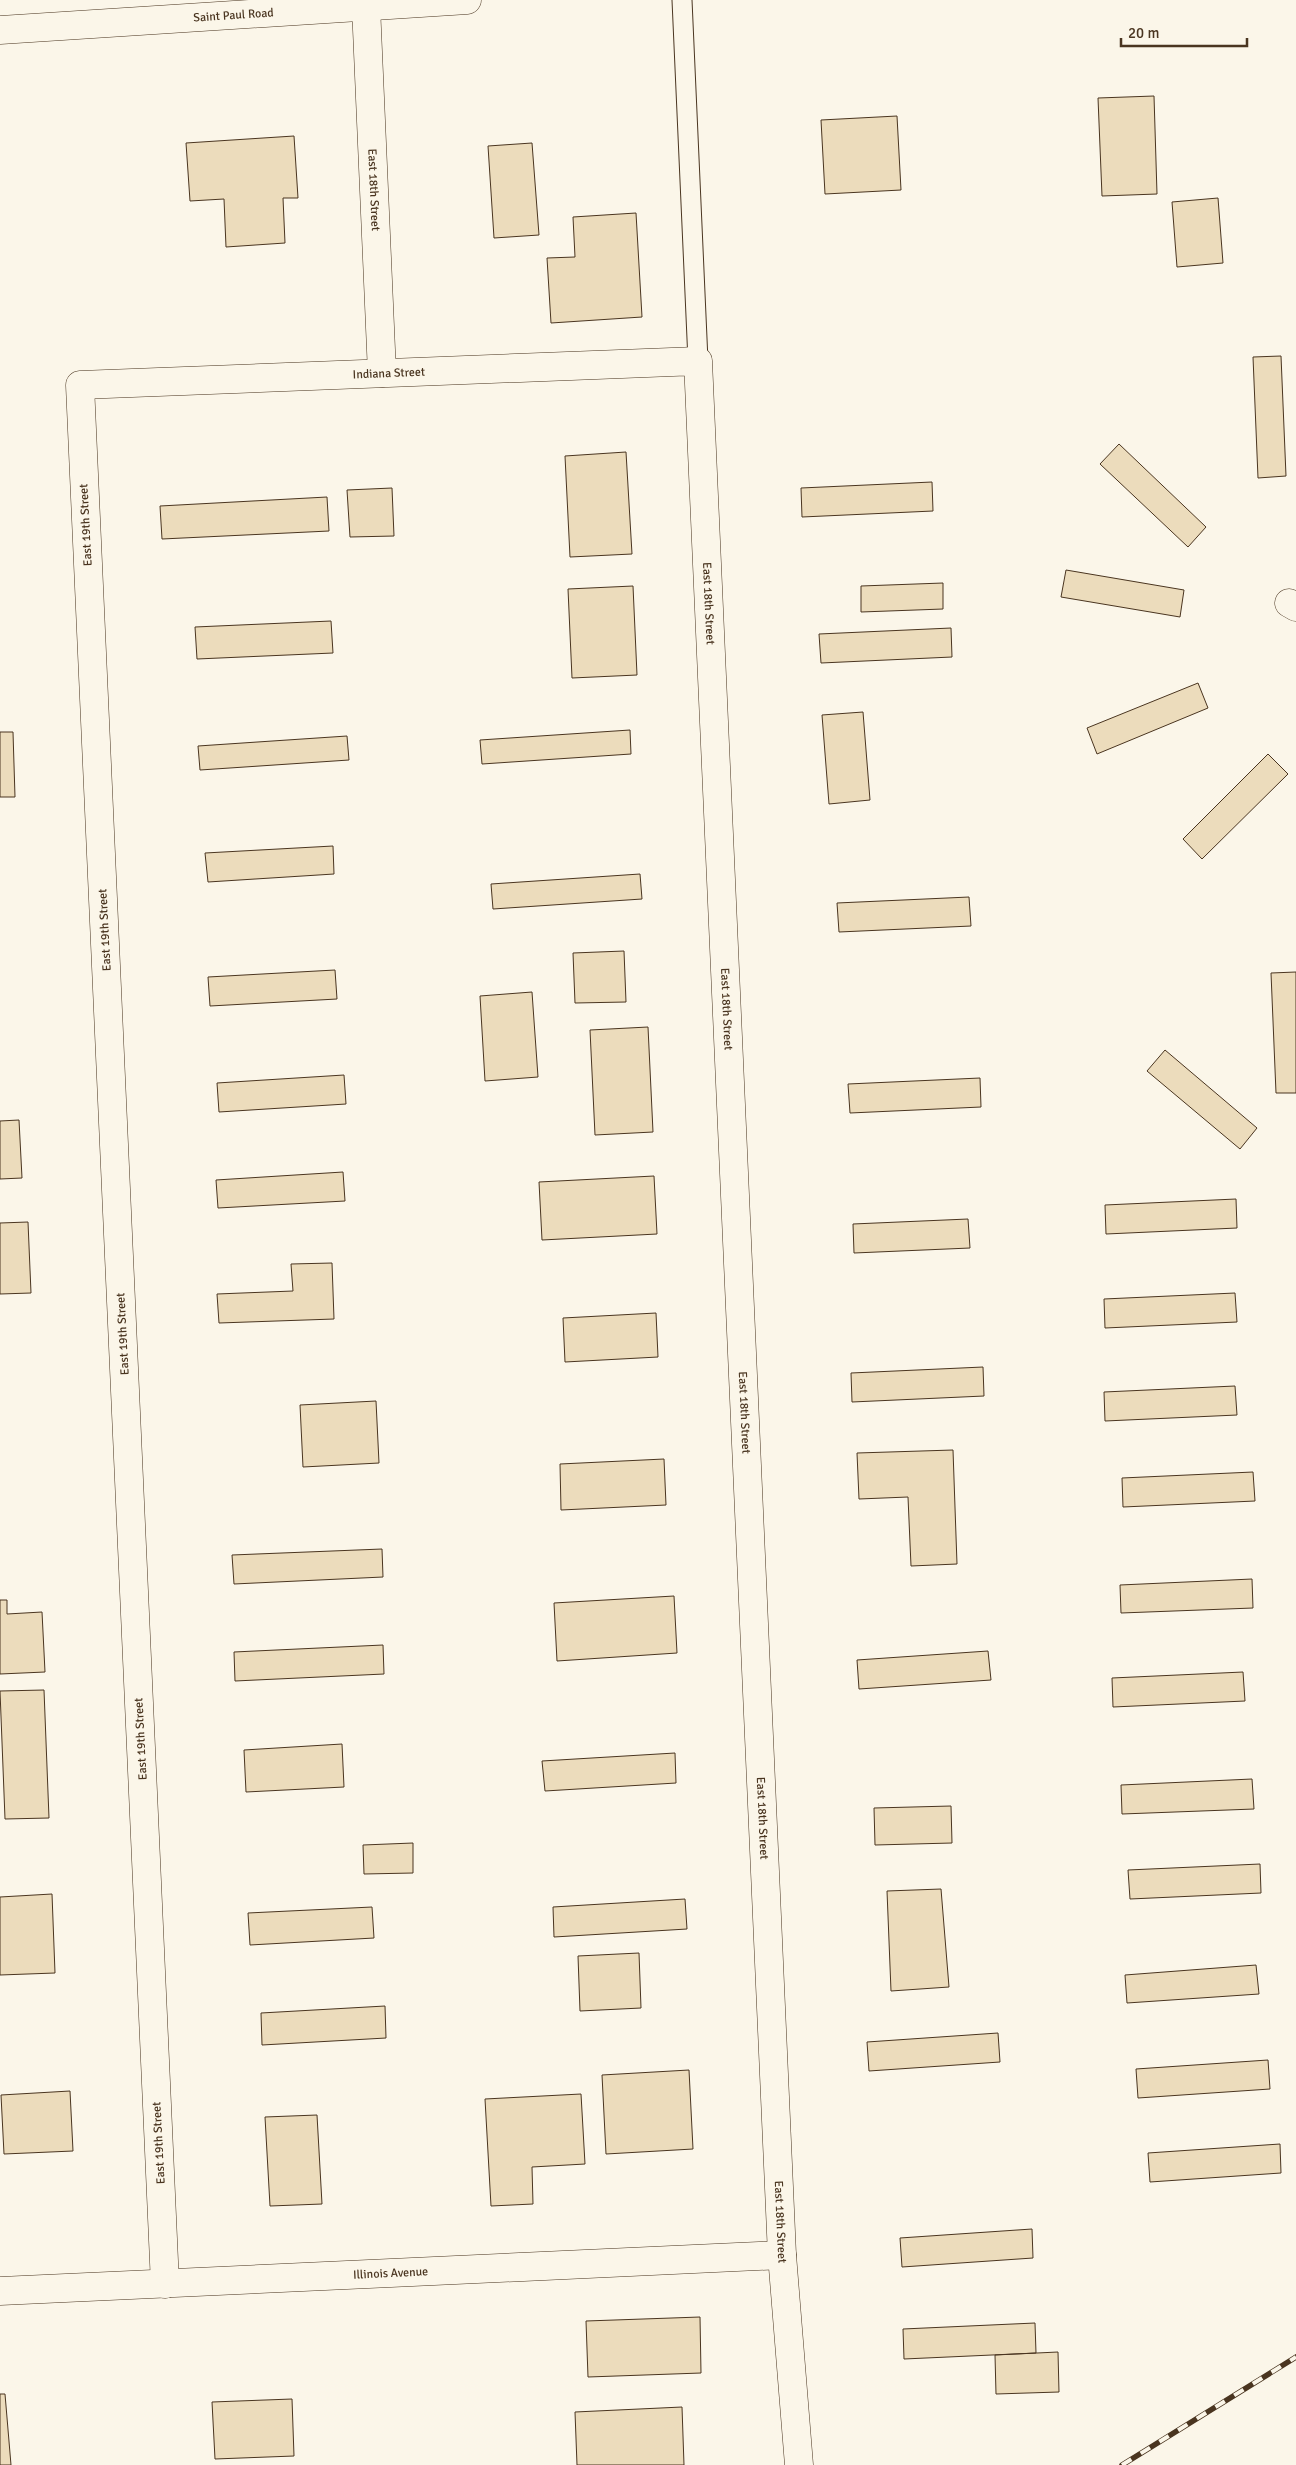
<svg xmlns="http://www.w3.org/2000/svg" width="1296" height="2465" font-family="Signika,sans-serif">
<style>
.building{fill:#ecdcbc;stroke:#4a3520}
.lines{fill:none;stroke-linecap:round;stroke-linejoin:round}
.lane-casing{stroke:#4a3520;stroke-width:21}
.street-casing{stroke:#4a3520;stroke-width:29}
.secondary-casing{stroke:#4a3520;stroke-width:29}
.lane{stroke:#fbf6e9;stroke-width:19}
.street{stroke:#fbf6e9;stroke-width:28}
.secondary{stroke:#fbf6e9;stroke-width:28}
.rail-casing{stroke:#4a3520;stroke-width:5.5}
.rail{stroke:#fbf6e9;stroke-width:4;stroke-dasharray:11;stroke-linecap:butt}
.labels{text-anchor:middle;dominant-baseline:central;stroke-width:4;stroke-linejoin:round;paint-order:stroke}
.street-label{font-size:12px;fill:#4a3520;stroke:#fbf6e9}
</style>
<rect width="100%" height="100%" fill="#fbf6e9"/>
<!-- building -->
<path class="building" d="M1154,96L1157,194L1102,196L1098,98Z
M897,116L901,190L825,194L821,120Z
M294,136L298,198H283L285,243L226,247L224,199L190,201L186,143Z
M532,143L539,235L494,238L488,146Z
M1218,198L1223,263L1177,267L1172,202Z
M636,213L642,317L551,323L547,258L575,257L573,217Z
M1281,356L1286,476L1258,478L1253,357Z
M1119,444L1206,527L1188,547L1100,464Z
M626,452L632,554L570,557L565,456Z
M932,482L933,511L802,517L801,488Z
M392,488L394,536L350,537L347,490Z
M327,497L329,531L162,539L160,506Z
M1066,570L1184,590L1180,617L1061,597Z
M943,583V609L861,612V586Z
M633,586L637,675L572,678L568,589Z
M331,621L333,653L197,659L195,627Z
M951,628L952,657L821,663L819,634Z
M1198,683L1208,708L1097,754L1087,728Z
M863,712L870,800L829,804L822,715Z
M630,730L631,754L482,764L480,740Z
M0,732H13L15,797H0Z
M347,736L349,760L200,770L198,746Z
M1268,754L1288,774L1202,859L1183,839Z
M333,846L334,874L208,882L205,853Z
M640,874L642,899L493,909L491,884Z
M969,897L971,926L839,932L837,903Z
M624,951L626,1002L575,1003L573,953Z
M335,970L337,999L210,1006L208,977Z
M1296,972V1093H1276L1271,973Z
M532,992L538,1077L485,1081L480,996Z
M648,1027L653,1132L595,1135L590,1030Z
M1165,1050L1257,1128L1240,1149L1147,1071Z
M344,1075L346,1104L219,1112L217,1083Z
M980,1078L981,1107L850,1113L848,1084Z
M19,1120L22,1178L0,1179V1121Z
M343,1172L345,1201L218,1208L216,1180Z
M654,1176L657,1234L542,1240L539,1182Z
M1236,1199L1237,1228L1106,1234L1105,1205Z
M968,1219L970,1248L854,1253L853,1224Z
M28,1222L31,1293L0,1294V1223Z
M332,1263L334,1319L219,1323L217,1294L293,1291L291,1264Z
M1235,1293L1237,1322L1105,1328L1104,1299Z
M656,1313L658,1357L565,1362L563,1318Z
M983,1367L984,1396L852,1402L851,1373Z
M1235,1386L1237,1415L1105,1421L1104,1392Z
M376,1401L379,1463L303,1467L300,1405Z
M953,1450L957,1564L911,1566L908,1497L859,1499L857,1453Z
M664,1459L666,1505L561,1510L560,1464Z
M1253,1472L1255,1501L1123,1507L1122,1478Z
M382,1549L383,1577L234,1584L232,1555Z
M1252,1579L1253,1608L1121,1613L1120,1585Z
M674,1596L677,1653L557,1661L554,1603Z
M0,1600H7V1614L42,1612L45,1672L0,1674Z
M383,1645L384,1674L235,1681L234,1652Z
M988,1651L991,1680L859,1689L857,1660Z
M1243,1672L1245,1701L1113,1707L1112,1678Z
M44,1690L49,1818L5,1819L0,1691Z
M342,1744L344,1787L246,1792L244,1750Z
M675,1753L676,1783L545,1791L542,1761Z
M1252,1779L1254,1809L1122,1814L1121,1785Z
M951,1806L952,1843L875,1845L874,1808Z
M413,1843V1873L364,1874L363,1845Z
M1260,1864L1261,1893L1130,1899L1128,1870Z
M941,1889L949,1987L891,1991L887,1891Z
M52,1894L55,1973L0,1975V1897Z
M685,1899L687,1929L554,1937L553,1907Z
M372,1907L374,1938L250,1945L248,1913Z
M639,1953L641,2008L580,2011L578,1956Z
M1256,1965L1259,1994L1127,2003L1125,1975Z
M385,2006L386,2038L262,2045L261,2013Z
M998,2033L1000,2062L869,2071L867,2042Z
M1268,2060L1270,2089L1138,2098L1136,2069Z
M689,2070L693,2149L606,2154L602,2075Z
M70,2091L73,2151L4,2154L1,2095Z
M581,2094L585,2164L532,2167L533,2204L491,2206L485,2099Z
M317,2115L322,2204L270,2206L265,2117Z
M1280,2144L1281,2173L1150,2182L1148,2153Z
M1032,2229L1033,2258L902,2267L900,2238Z
M700,2317L701,2373L588,2377L586,2321Z
M1035,2323L1036,2353L904,2359L903,2329Z
M1058,2352L1059,2392L996,2394L995,2355Z
M0,2394H5L11,2465H0Z
M292,2399L294,2456L215,2459L212,2402Z
M682,2407L684,2465H577L575,2412Z"/>
<g class="lines">
<!-- lane casing -->
<g class="lane-casing">
<path id="lane" d="M682,0L698,361"/>
</g>
<!-- street casing -->
<g class="street-casing">
<g id="street">
<path id="s1" d="M366,6L382,373"/>
<path d="M1289,603L1296,607"/>
<path id="s2" d="M165,2284L80,385L698,361L782,2255L799,2465"/>
<path id="s3" d="M0,2291L782,2255"/>
</g>
</g>
<!-- secondary casing -->
<g class="secondary-casing">
<g id="secondary">
<path id="s4" d="M0,30L467,0"/>
</g>
</g>
<!-- lane -->
<use href="#lane" class="lane"/>
<!-- street -->
<use href="#street" class="street"/>
<!-- secondary -->
<use href="#secondary" class="secondary"/>
<!-- rail casing -->
<g class="rail-casing">
<path id="rail" d="M1122,2465L1296,2357"/>
</g>
<!-- rail -->
<use href="#rail" class="rail"/>
</g>
<g class="labels">
<!-- street labels -->
<g class="street-label">
<text stroke="none"><textPath href="#s4" startOffset="234">Saint Paul Road</textPath></text>
<text stroke="none"><textPath href="#s1" startOffset="184">East 18th Street</textPath></text>
<text stroke="none"><textPath href="#s2" startOffset="2210">Indiana Street</textPath></text>
<text transform="translate(86 525) rotate(-93)">East 19th Street</text>
<text stroke="none"><textPath href="#s2" startOffset="2762">East 18th Street</textPath></text>
<text transform="translate(105 930) rotate(-93)">East 19th Street</text>
<text stroke="none"><textPath href="#s2" startOffset="3168">East 18th Street</textPath></text>
<text transform="translate(123 1334) rotate(-93)">East 19th Street</text>
<text stroke="none"><textPath href="#s2" startOffset="3572">East 18th Street</textPath></text>
<text transform="translate(141 1739) rotate(-93)">East 19th Street</text>
<text stroke="none"><textPath href="#s2" startOffset="3978">East 18th Street</textPath></text>
<text transform="translate(159 2143) rotate(-93)">East 19th Street</text>
<text stroke="none"><textPath href="#s2" startOffset="4382">East 18th Street</textPath></text>
<text stroke="none"><textPath href="#s3" startOffset="391">Illinois Avenue</textPath></text>
</g>
</g>
<!-- scale -->
<path d="M1121 38v8h126v-8" fill="none" stroke="#4a3520" stroke-width="2.5"/>
<text x="1128" y="38" font-size="15" fill="#4a3520" stroke="#fbf6e9" stroke-width="4" paint-order="stroke">20 m</text>
</svg>
